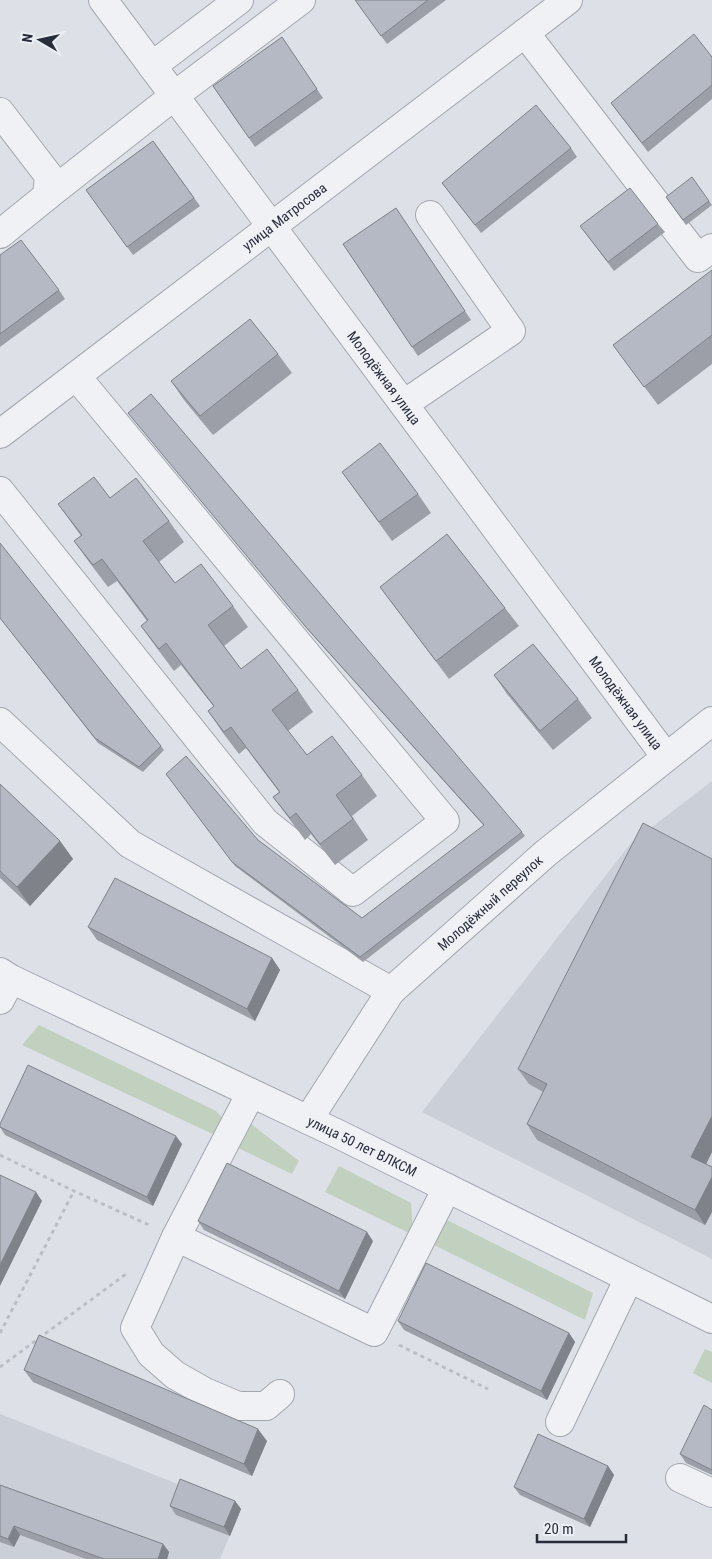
<svg xmlns="http://www.w3.org/2000/svg" width="712" height="1559" font-family="'Roboto Condensed',sans-serif">
<style>
.built{fill:#cbcfd8}
.green{fill:#c2d0bf}
.lines{fill:none;stroke-linecap:round;stroke-linejoin:round}
.minor-casing{stroke:#a3a7b0;stroke-width:30}
.path{stroke:#bcbec5;stroke-width:3;stroke-dasharray:4 4;stroke-linecap:butt}
.minor{stroke:#f0f1f5;stroke-width:28}
.wall{fill:#9c9fa8}
.shaded-wall{fill:#7f8288}
.building{fill:#b5b9c3;stroke:#7f8288}
.labels{text-anchor:middle;dominant-baseline:central;stroke-width:4.5;stroke-linejoin:round;paint-order:stroke}
.street-label{font-size:14px;fill:#282d3c;stroke:#eceff4}
</style>
<rect width="100%" height="100%" fill="#dde0e6"/>
<!-- built -->
<path class="built" d="M712,781V1259L422,1112L631,843Z
M0,1414L241,1509L220,1559H0Z"/>
<!-- green -->
<path class="green" d="M39,1025L216,1111L223,1119L217,1136L22,1045Z
M246,1120L299,1161L292,1174L234,1146Z
M339,1166L411,1203L413,1235L325,1192Z
M445,1219L593,1293L585,1320L430,1243Z
M705,1349L712,1352V1383L693,1373Z"/>
<g class="lines">
<!-- minor casing -->
<g class="minor-casing">
<g id="minor">
<path id="s1" d="M103,0L666,757"/>
<path d="M525,33L698,258L712,248"/>
<path d="M152,66L239,0"/>
<path d="M0,112L49,176L47,196L0,234"/>
<path d="M47,196L174,96L301,0"/>
<path d="M404,404L511,331L430,215"/>
<path id="s2" d="M0,434L568,0"/>
<path d="M0,491L265,822L353,892L445,821L76,376"/>
<path d="M0,722L130,844L391,991"/>
<path id="s3" d="M0,972L11,979L338,1134L712,1319"/>
<path d="M0,1000L11,979"/>
<path d="M251,1093L176,1237L135,1328L151,1354L175,1375L205,1392L238,1406H266L280,1394"/>
<path id="s4" d="M308,1120L391,991L546,853L712,721"/>
<path d="M176,1237L374,1332L447,1188"/>
<path d="M560,1422L629,1278"/>
<path d="M680,1478L712,1493"/>
</g>
</g>
<!-- path -->
<path class="path" d="M0,1155L74,1191L149,1225
M0,1333L74,1191
M399,1345L488,1389
M0,1367L126,1274"/>
<!-- minor -->
<use href="#minor" class="minor"/>
</g>
<!-- wall -->
<path class="wall" d="M355,0H446L387,44Z
M282,37L323,98L255,147L213,86Z
M712,57V99L648,152L611,103Z
M153,141L200,206L133,255L86,190Z
M571,148L577,157L481,233L442,183Z
M666,197L709,201L712,205L686,225Z
M396,208L471,320L418,356L343,244Z
M658,224L665,232L614,271L580,226Z
M0,255L59,290L65,299L0,347Z
M712,270V364L658,405L613,345Z
M278,354L292,373L213,435L184,400L171,381Z
M128,413L522,832L525,836L363,962L235,866L166,774L258,840L362,918L484,826L308,630Z
M342,472L418,494L431,513L392,541Z
M110,498L169,521L184,542L159,562L175,583L233,606L248,627L224,646L241,669L298,690L313,712L288,731L307,755L362,775L377,796L352,816L368,840L335,865L311,834L305,840L273,797L279,792L246,748L239,754L223,733L208,711L214,707L181,665L174,671L156,647L141,626L147,621L117,581L108,587L89,562L74,541L81,536L58,504Z
M380,587L505,608L519,626L449,679L394,606Z
M0,618L161,746L164,750L143,772L98,743Z
M494,675L578,699L592,718L553,750L507,694Z
M0,784L60,841L73,859L30,906L0,878Z
M88,927L272,958L280,970L255,1021L97,940Z
M518,1069L712,1152L706,1164L712,1167V1212L705,1225L537,1140L527,1124L543,1092L529,1084Z
M0,1124L182,1144L153,1206L5,1135L0,1127Z
M198,1221L373,1241L345,1299L204,1230Z
M398,1321L569,1333L575,1342L547,1400L404,1330Z
M24,1370L267,1441L252,1476L33,1382Z
M712,1410V1475L686,1463L680,1454Z
M608,1466L614,1475L590,1527L520,1495L514,1487Z
M0,1485L163,1544L169,1552L167,1559H86L20,1535L14,1547L0,1542Z
M235,1501L241,1509L230,1536L176,1515L170,1506Z"/>
<!-- shaded-wall -->
<path class="shaded-wall" d="M60,841L73,859L30,906L17,887Z
M272,958L280,970L255,1021L247,1009Z
M712,1116V1152L702,1172L691,1157Z
M176,1136L182,1144L153,1206L147,1197Z
M712,1177V1212L705,1225L695,1210Z
M36,1192L42,1201L0,1286V1265Z
M367,1232L373,1241L345,1299L339,1291Z
M569,1333L575,1342L547,1400L541,1391Z
M258,1429L267,1441L252,1476L244,1464Z
M608,1466L614,1475L590,1527L584,1519Z
M235,1501L241,1509L230,1536L224,1527Z
M14,1526L20,1535L14,1547L8,1539Z
M163,1544L169,1552L167,1559H158Z"/>
<!-- building -->
<path class="building" d="M355,0H428L381,36Z
M694,34L712,57V85L642,143L611,103Z
M282,37L317,89L249,138L213,86Z
M536,105L571,148L475,225L442,183Z
M153,141L194,198L127,247L86,190Z
M692,177L709,201L683,220L666,197Z
M630,188L658,224L608,262L580,226Z
M396,208L465,311L412,347L343,244Z
M21,240L59,290L0,334V255Z
M712,270V335L644,387L613,345Z
M250,319L278,354L200,416L171,381Z
M151,394L522,832L360,957L232,862L166,774L186,756L258,840L362,918L484,825L305,626L128,413Z
M380,443L418,494L379,522L342,472Z
M94,477L110,498L136,478L169,521L143,541L175,583L201,564L233,606L208,625L241,669L267,649L298,690L272,710L307,755L332,736L362,775L336,795L353,819L320,844L296,813L290,818L273,797L280,792L231,727L224,732L208,711L214,706L166,643L159,649L141,626L148,620L102,559L93,565L74,541L82,535L58,504Z
M447,534L505,608L436,661L380,587Z
M0,543L161,746L139,767L95,738L0,618Z
M533,644L578,699L540,731L494,675Z
M0,784L60,841L17,887L0,871Z
M643,823L712,859V1116L691,1157L712,1167V1177L695,1210L527,1124L547,1084L518,1069Z
M115,878L272,958L247,1009L88,927Z
M28,1065L176,1136L147,1197L0,1127V1124Z
M227,1163L367,1232L339,1291L198,1221Z
M0,1175L36,1192L0,1265Z
M426,1263L569,1333L541,1391L398,1321Z
M39,1335L258,1429L244,1464L24,1370Z
M704,1405L712,1410V1470L680,1454Z
M538,1434L608,1466L584,1519L514,1487Z
M180,1479L235,1501L224,1527L170,1506Z
M0,1485L163,1544L158,1559H104L14,1526L8,1539L0,1536Z"/>
<g class="labels">
<!-- street labels -->
<g class="street-label">
<text stroke="none"><textPath href="#s2" startOffset="358">улица Матросова</textPath></text>
<text stroke="none"><textPath href="#s1" startOffset="471">Молодёжная улица</textPath></text>
<text stroke="none"><textPath href="#s1" startOffset="876">Молодёжная улица</textPath></text>
<text stroke="none"><textPath href="#s4" startOffset="286">Молодёжный переулок</textPath></text>
<text stroke="none"><textPath href="#s3" startOffset="402">улица 50 лет ВЛКСМ</textPath></text>
</g>
</g>
<!-- north arrow -->
<g transform="translate(40 40) rotate(279)" stroke="#eceff4" stroke-width="4" paint-order="stroke">
<path d="M0-4L9 19L0 12L-9 19Z" fill="#282d3c"/>
<text y="-8" font-size="14" font-weight="bold" text-anchor="middle" fill="#282d3c">N</text>
</g>
<!-- scale -->
<path d="M537 1534v8h89v-8" fill="none" stroke="#282d3c" stroke-width="2.5"/>
<text x="544" y="1534" font-size="15" fill="#282d3c" stroke="#eceff4" stroke-width="4" paint-order="stroke">20 m</text>
</svg>
